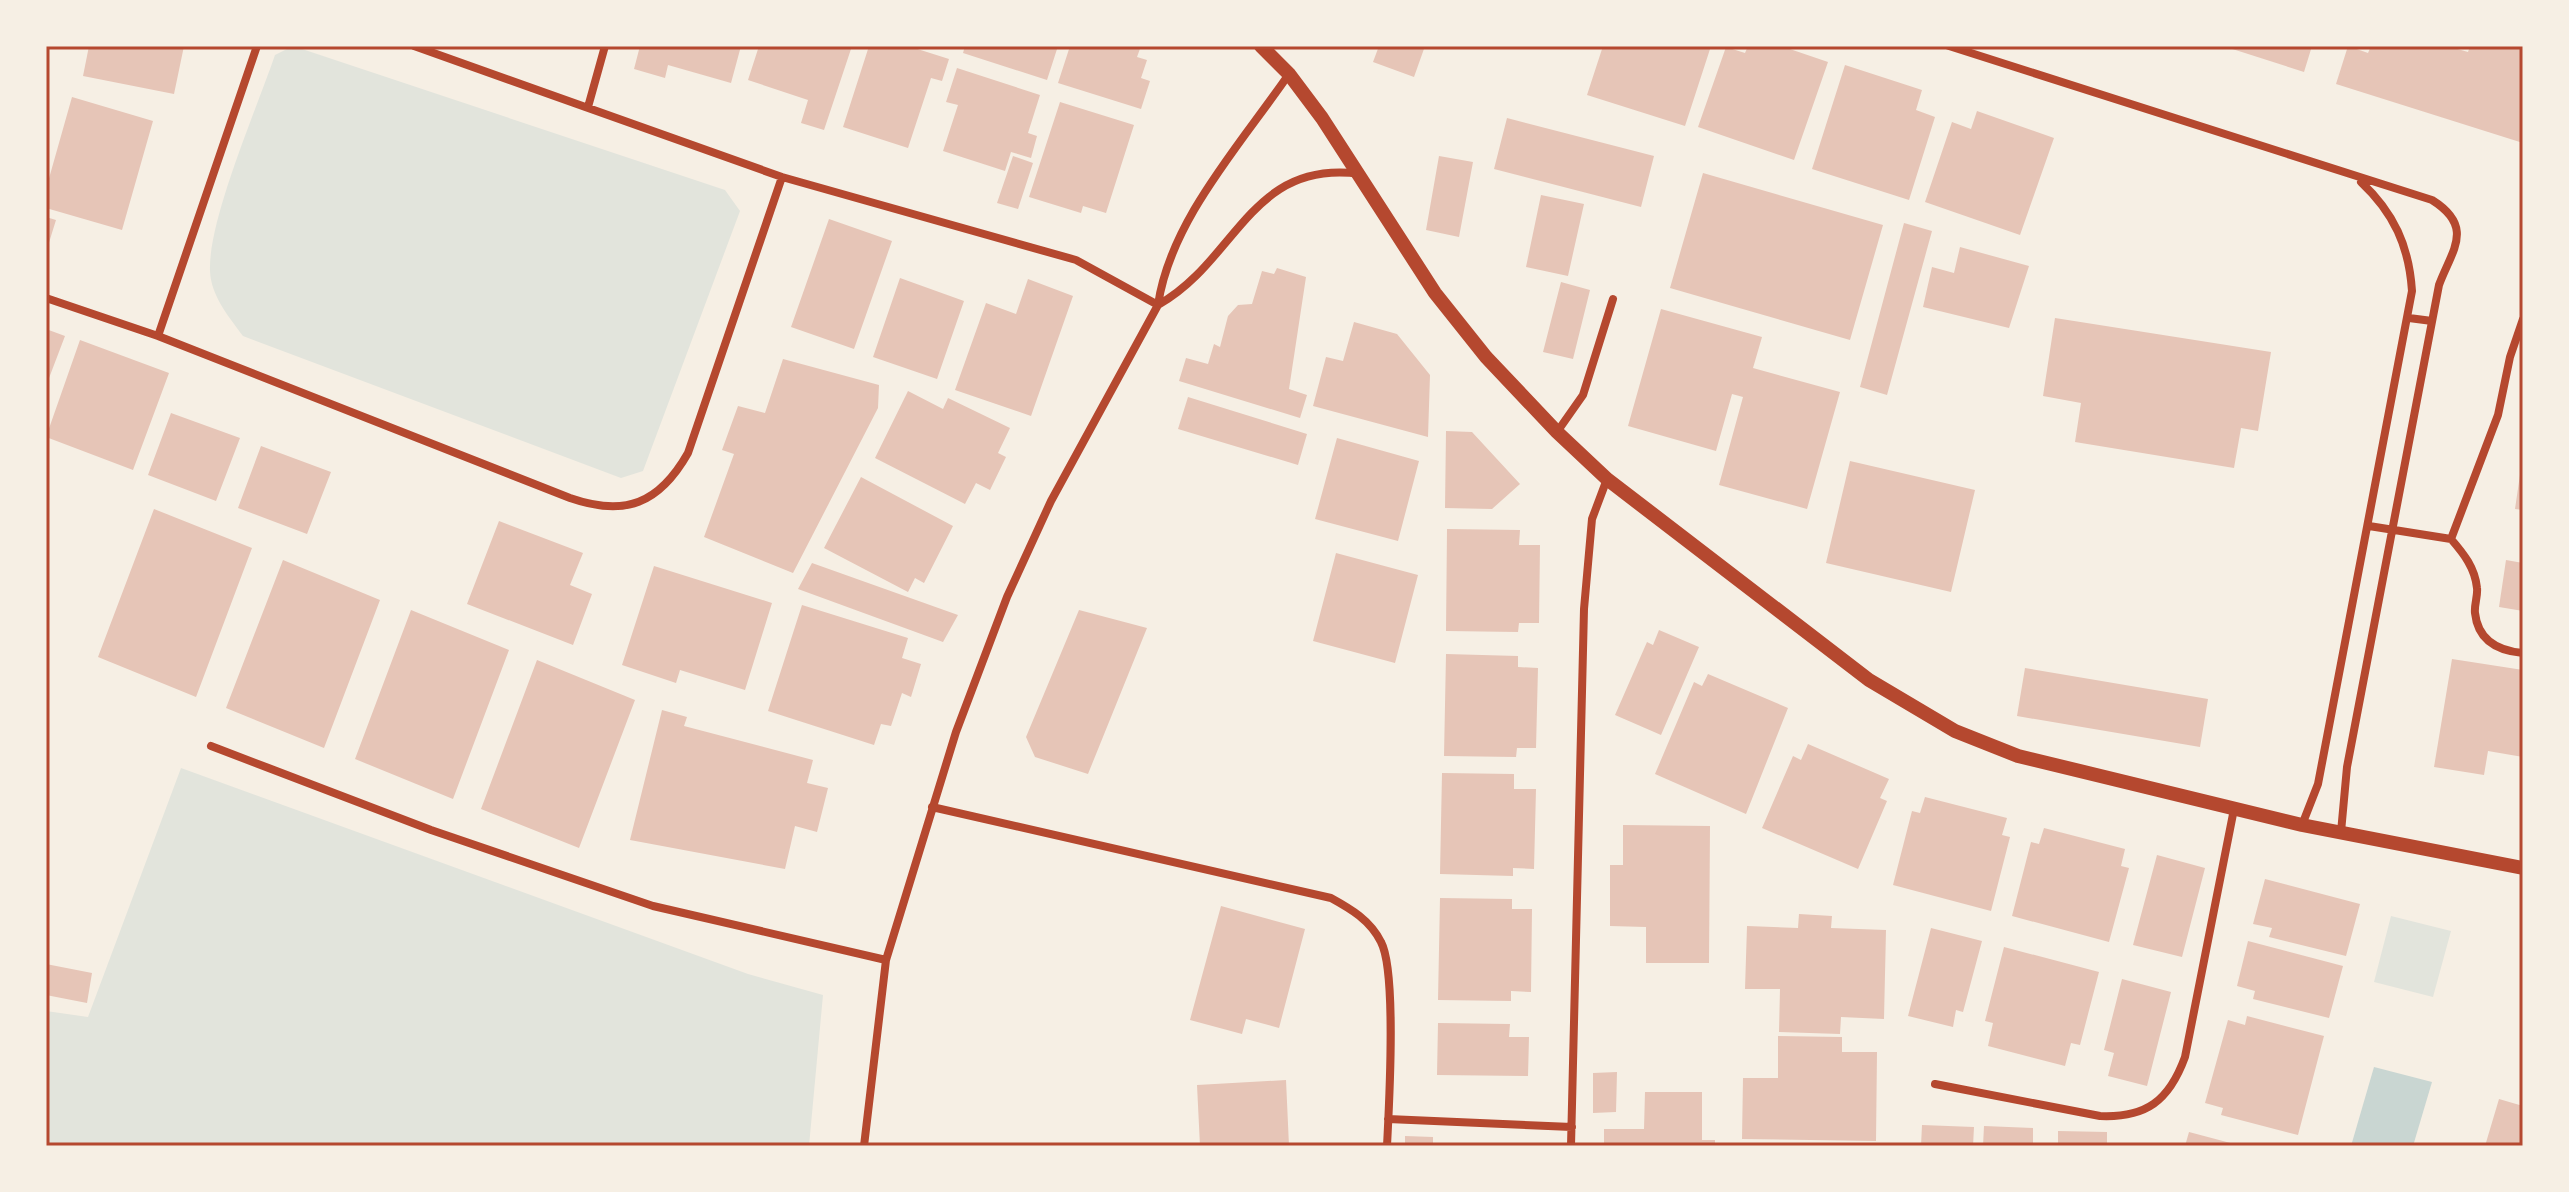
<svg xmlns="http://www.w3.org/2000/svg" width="2569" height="1192" font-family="Ubuntu,sans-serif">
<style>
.green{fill:#e2e4dc}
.water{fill:#c9d6d2}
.building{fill:#e6c5b7}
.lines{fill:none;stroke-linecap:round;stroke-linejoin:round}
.minor{stroke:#b5482f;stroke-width:8}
.tertiary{stroke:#b5482f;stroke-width:14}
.neatline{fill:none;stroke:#b5482f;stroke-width:3}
</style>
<rect width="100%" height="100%" fill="#f6efe4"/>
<!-- green -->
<path class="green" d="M293,46L725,190L740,211L643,471L621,478L243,336C229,317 211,296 210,271C208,220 257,108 275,55Z
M181,768L748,974L823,995L809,1146H46V1011L88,1017Z
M2391,916L2451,931L2433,997L2374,982Z"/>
<!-- water -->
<path class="water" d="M2374,1067L2432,1082L2413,1146H2351Z"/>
<!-- building -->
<path class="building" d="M89,46H184L174,94L83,76Z
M640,46H741L731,83L668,65L665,78L634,69Z
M759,46H852L824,130L801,123L808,100L748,80Z
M869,46H908L949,59L942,81L931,78L908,148L843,127Z
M965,46H1058L1047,80L963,53Z
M1070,46H1141L1137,57L1147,60L1141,78L1150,81L1141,109L1058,83Z
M1379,46H1425L1414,77L1373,62Z
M1603,46H1711L1685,126L1587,95Z
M1748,46H1781L1828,62L1794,160L1698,127L1726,47L1745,53Z
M2223,46H2312L2304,72Z
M2348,46L2368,53L2371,46H2447L2468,52L2470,46H2523L2520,68L2523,70V143L2336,84Z
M1845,65L1922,90L1916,110L1935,117L1909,200L1812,169Z
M957,68L1040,95L1028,133L1037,136L1031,158L1011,152L1005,171L943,151L958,105L946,102Z
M72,97L153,121L122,230L46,208V189Z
M1060,102L1134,125L1106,213L1083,206L1081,213L1029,197Z
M1977,111L2054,138L2020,235L1925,202L1952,122L1971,129Z
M1507,118L1654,156L1641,207L1494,169Z
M1013,156L1033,163L1018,209L997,203Z
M1439,156L1473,162L1459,237L1426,230Z
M1703,173L1883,225L1850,340L1670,288Z
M1541,195L1584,204L1568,276L1526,267Z
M46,217L56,220L47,249H46Z
M829,219L892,241L854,349L791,327Z
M1904,223L1932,231L1887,395L1860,387Z
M1960,247L2029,266L2009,328L1923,307L1932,267L1954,273Z
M1277,268L1306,277L1289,389L1307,395L1300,418L1179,381L1186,358L1208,364L1214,344L1220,347L1228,316L1238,305L1252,304L1262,271L1274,274Z
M900,278L964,301L937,379L873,357Z
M1028,279L1073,296L1031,416L955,390L986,303L1016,314Z
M1561,282L1590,290L1573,359L1543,352Z
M1661,309L1762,337L1753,368L1840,392L1807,509L1719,485L1743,397L1732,394L1716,451L1628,426Z
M2055,318L2271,352L2258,431L2241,428L2234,468L2075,442L2081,403L2043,396Z
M1354,322L1397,334L1430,375L1428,437L1313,406L1326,357L1343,361Z
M46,329L65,336L46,386Z
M80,340L169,373L133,470L46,437Z
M783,359L879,385L878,408L793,573L704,537L734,454L722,450L738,406L765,413Z
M908,391L943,409L948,398L1010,428L998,453L1006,457L990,490L976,483L965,504L875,458Z
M1188,397L1307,434L1298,465L1178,429Z
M171,413L240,438L216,501L148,475Z
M1446,431L1472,432L1520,484L1492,509L1445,508Z
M1337,438L1419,461L1398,541L1315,519Z
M261,446L331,472L307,534L238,508Z
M1850,461L1975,490L1951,592L1826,563Z
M2521,468H2523V510L2515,509Z
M861,477L953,526L924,583L915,578L908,592L824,548Z
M154,509L252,548L196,697L98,657Z
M499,521L583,553L570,585L592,594L573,645L467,604Z
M1447,529L1520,530L1519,545H1540L1539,623H1519L1518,632L1446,631Z
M1336,553L1418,575L1395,663L1313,641Z
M283,560L380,600L324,748L226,708Z
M2506,560L2523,563V611L2499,607Z
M812,563L958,615L943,642L798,589Z
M654,566L772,603L745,690L680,670L676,683L622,665Z
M802,605L908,638L902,658L921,664L911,697L902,693L891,726L881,724L874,745L768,711Z
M411,610L509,650L453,799L355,759Z
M1079,610L1147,628L1088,774L1035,757L1026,737Z
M1659,630L1699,647L1661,735L1615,715L1647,642L1653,645Z
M1446,654L1518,656V667L1538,668L1536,748H1517L1516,757L1444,756Z
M2452,659L2523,670V757L2488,751L2484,775L2434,767Z
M537,660L635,700L579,848L481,809Z
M2025,668L2208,699L2200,747L2017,716Z
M1708,674L1788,708L1746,814L1655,774L1694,682L1702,686Z
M662,710L687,717L684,726L813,760L807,783L828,788L817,832L795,826L785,869L630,840Z
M1808,744L1889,779L1880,798L1887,801L1858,869L1762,828L1793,756L1801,760Z
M1442,773L1514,774V789H1536L1534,869L1513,868V876L1440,874Z
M1925,797L2007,818L2002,835L2010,837L1991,911L1893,885L1912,811L1920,813Z
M1623,825L1710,826L1709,963H1646V927L1610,926V865H1623Z
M2044,828L2125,849L2121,866L2129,868L2109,942L2012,916L2031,842L2039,844Z
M2157,855L2205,868L2182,957L2133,945Z
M2265,879L2360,904L2346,956L2269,937L2272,928L2253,924Z
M1440,898L1512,899V909H1532L1531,992L1511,991V1001L1438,1000Z
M1221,906L1305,929L1279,1028L1246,1019L1242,1034L1190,1020Z
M1799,914L1832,916L1831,928L1886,930L1884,1019L1841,1017L1840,1034L1779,1032L1780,989H1745L1747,926L1798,928Z
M1931,928L1982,941L1963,1012L1956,1010L1953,1027L1908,1016Z
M2248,941L2343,966L2329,1018L2253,999L2255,991L2237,986Z
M2004,947L2099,972L2080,1045L2071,1043L2065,1066L1988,1046L1993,1023L1985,1021Z
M46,964L92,973L87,1003L46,995Z
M2122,979L2171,992L2147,1086L2108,1076L2114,1053L2104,1050Z
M2247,1016L2324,1036L2298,1135L2221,1115L2223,1108L2205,1103L2228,1020L2245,1025Z
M1438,1023L1510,1024L1509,1037H1529L1528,1076L1437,1075Z
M1778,1036L1842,1037V1052H1877L1876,1141L1742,1139L1743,1078H1778Z
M1617,1072L1616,1112L1593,1113V1073Z
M1286,1080L1289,1146H1200L1197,1085Z
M1645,1092H1702V1140H1715V1146H1604V1129H1644Z
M2499,1099L2523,1106V1146H2485Z
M1922,1125L1974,1127L1973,1146H1921Z
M1984,1126L2033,1128V1146H1983Z
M2058,1131L2107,1132V1146H2058Z
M2189,1132L2238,1145V1146H2185Z
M1405,1136L1433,1137V1146H1405Z"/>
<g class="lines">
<!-- minor -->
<path class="minor" d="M414,46L782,177L1076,260L1158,305
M1949,46L2432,200C2475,227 2452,250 2439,285L2347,767L2341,832
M588,107L605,46
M46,298L158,336L570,498C625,517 659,504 688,453L782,177
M1158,305C1237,261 1250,159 1360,174
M2409,318L2432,321
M2523,319L2510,357L2498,415L2451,539C2464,554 2475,568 2477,588C2478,596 2474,605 2475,613C2478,641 2499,651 2523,653
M158,336L257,46
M1557,432L1583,395L1613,299
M2369,526L2451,539
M211,746L431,830L653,906L886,960
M932,807L1331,898C1351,909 1370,920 1381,942C1397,972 1389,1106 1387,1146
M2302,825L2318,784L2412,291C2409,246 2394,213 2361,182
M1935,1084L2100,1116C2146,1118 2169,1101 2185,1057L2234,809
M1388,1119L1572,1127
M864,1146L886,960L956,732L1007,597L1051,501L1158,305C1170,221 1241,144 1289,74
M1571,1146L1584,609L1592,519L1607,479"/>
<!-- tertiary -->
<path class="tertiary" d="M1261,46L1289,74L1322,118L1435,293L1486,357L1557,432L1607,479L1869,680L1955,731L2018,756L2302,825L2523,868"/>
</g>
<!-- border -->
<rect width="2569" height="1192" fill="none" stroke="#f6efe4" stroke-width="96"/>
<rect x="48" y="48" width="2473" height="1096" class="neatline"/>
</svg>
